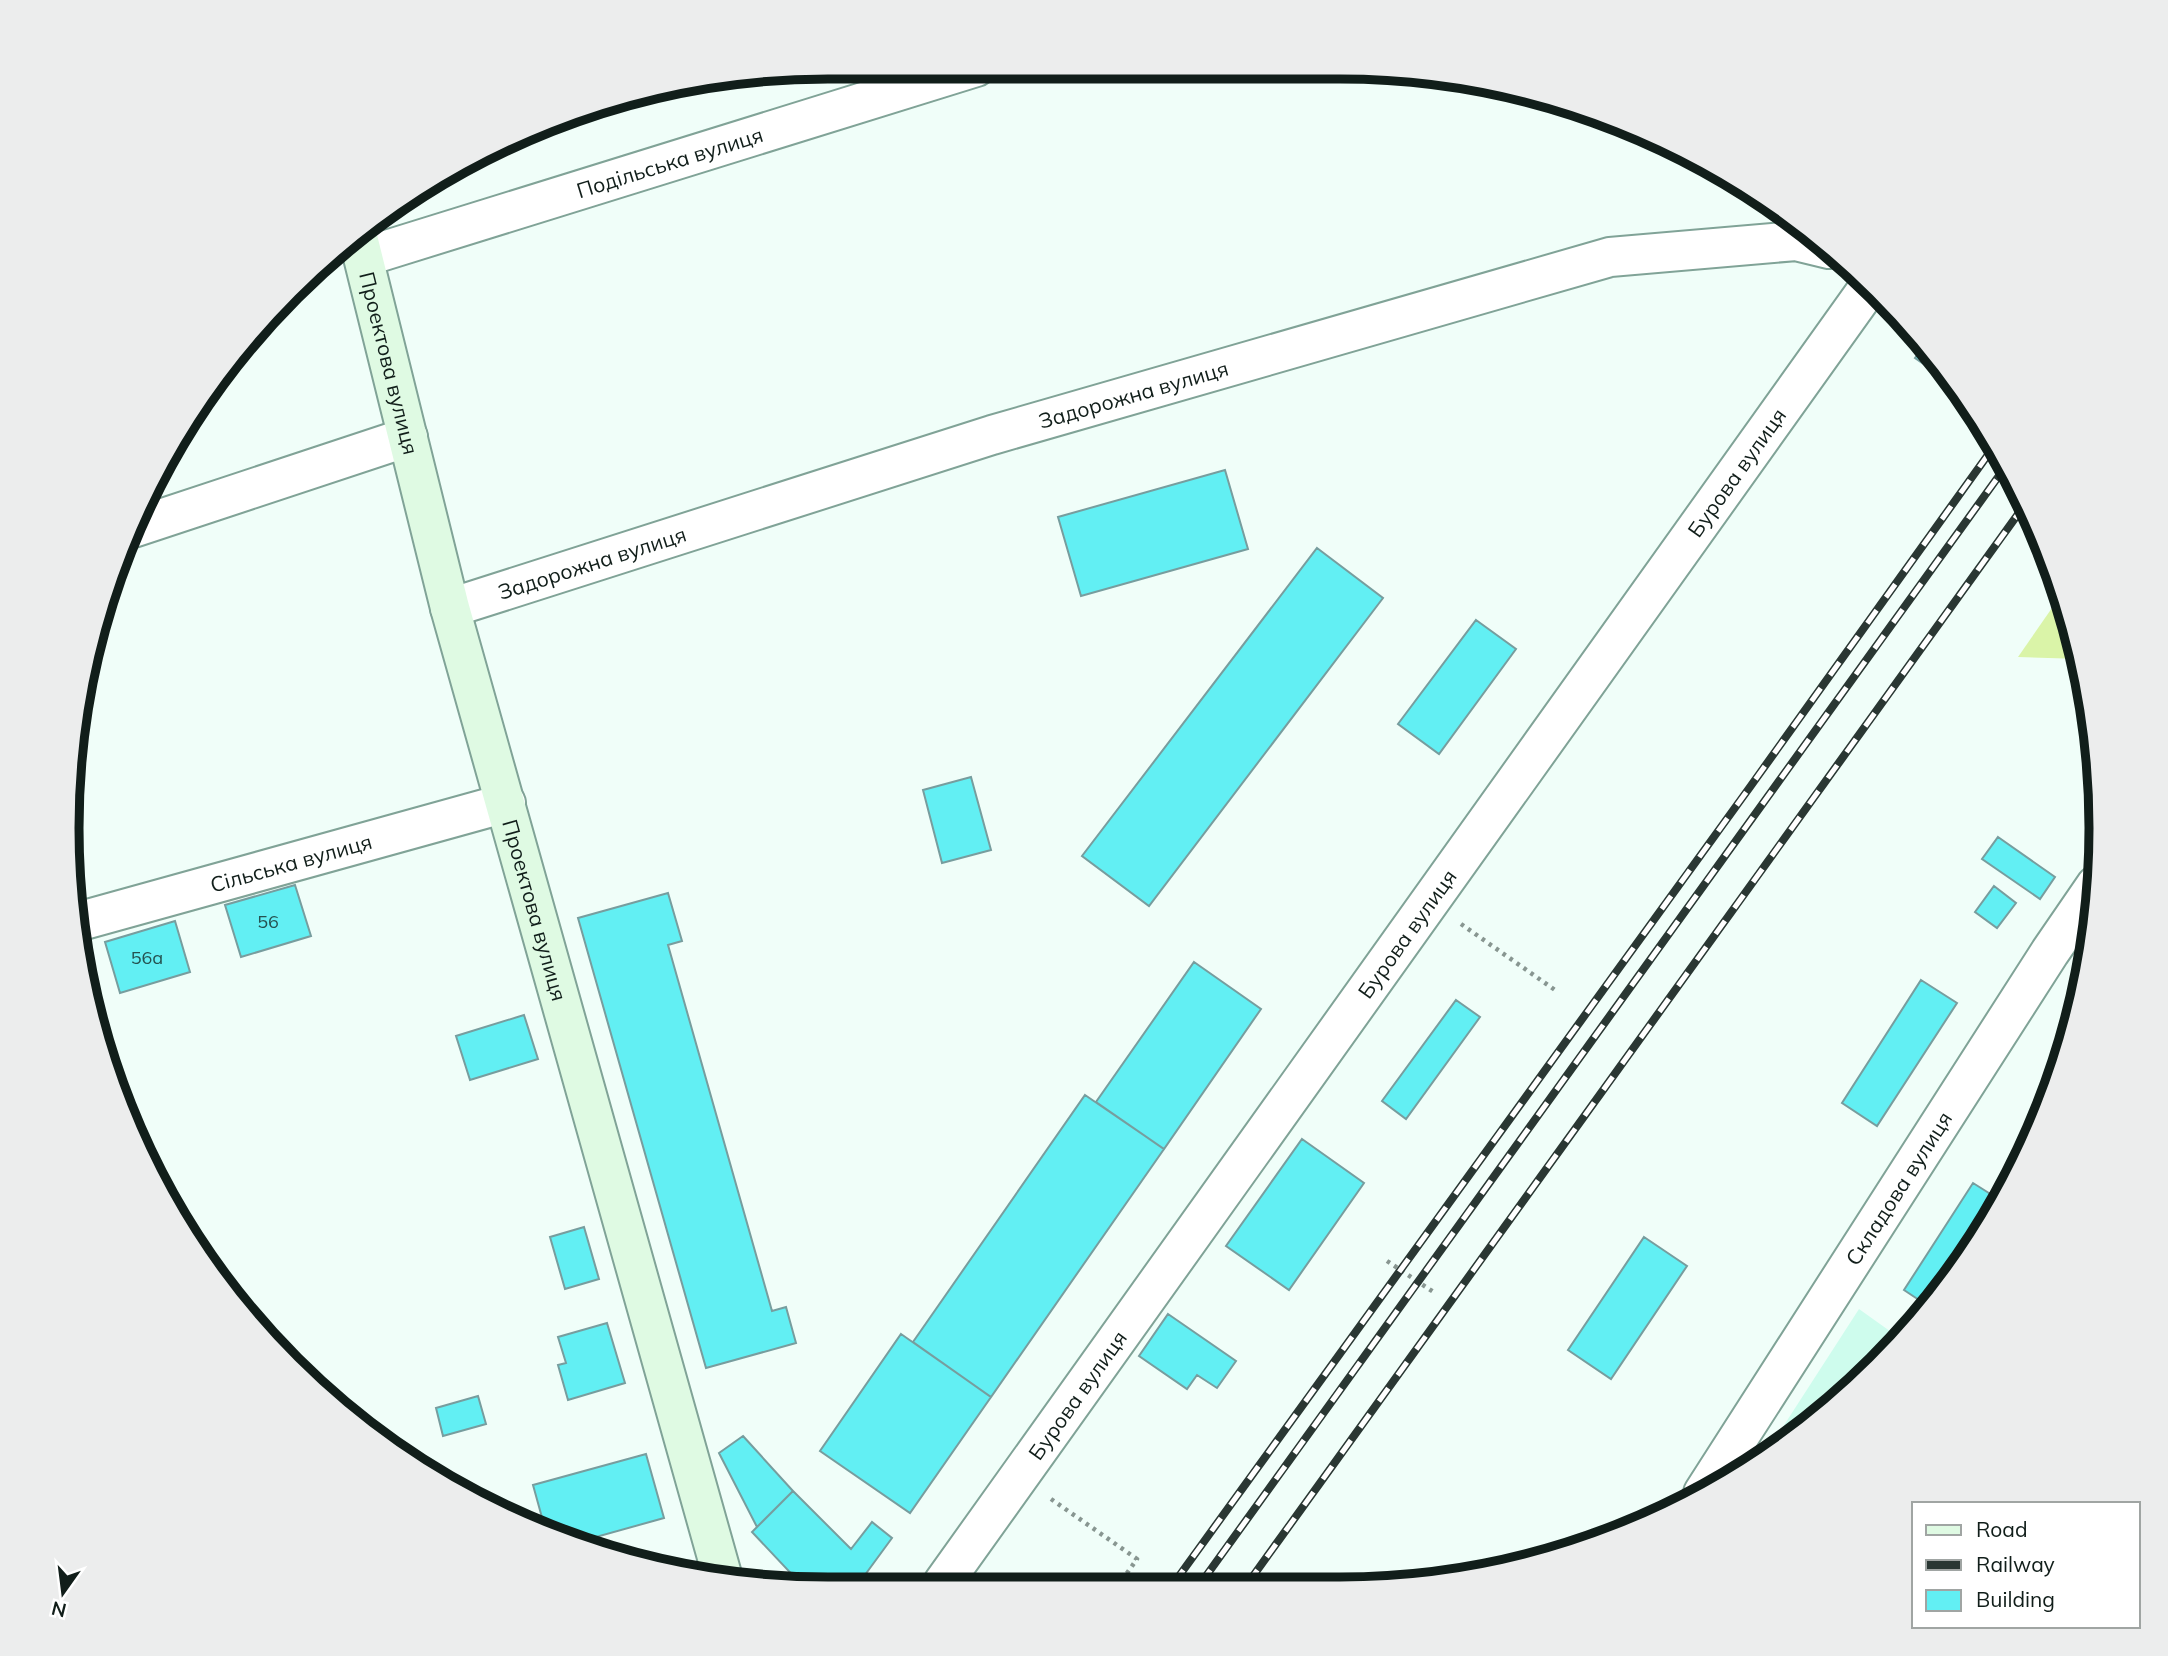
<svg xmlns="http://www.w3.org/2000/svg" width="2168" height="1656" font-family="Mulish,sans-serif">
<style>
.built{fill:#cefced}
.green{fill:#daf4a8}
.building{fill:#62eff3;stroke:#779d9e;stroke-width:2}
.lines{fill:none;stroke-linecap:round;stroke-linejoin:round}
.street-casing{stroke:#80a397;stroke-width:42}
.secondary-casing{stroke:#80a397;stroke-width:42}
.path{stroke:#889691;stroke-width:4.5;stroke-dasharray:3.5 5;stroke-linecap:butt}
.street{stroke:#fff;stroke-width:38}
.secondary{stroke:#dffae3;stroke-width:38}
.rail-casing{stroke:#2a3733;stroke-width:8}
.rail{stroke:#fff;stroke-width:5;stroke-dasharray:16;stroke-linecap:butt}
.labels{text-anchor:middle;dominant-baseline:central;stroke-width:7;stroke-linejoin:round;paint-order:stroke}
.number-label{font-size:18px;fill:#255250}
.street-label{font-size:21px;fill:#111e1a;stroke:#fff}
.rim{fill:none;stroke:#111e1a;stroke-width:9}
</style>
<rect width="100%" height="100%" fill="#f0fef9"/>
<!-- built -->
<path class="built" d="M1859,1309L1901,1339L1879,1366L1759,1464Z"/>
<!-- green -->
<path class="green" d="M2061,595L2081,659L2018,657Z"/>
<!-- building -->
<path class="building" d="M1924,346L1948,375L1945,379L1915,358Z
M1225,470L1248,549L1081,596L1058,517Z
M1317,548L1383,598L1149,906L1082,856Z
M1476,620L1516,649L1439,754L1398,724Z
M971,777L991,850L942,863L923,790Z
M1998,837L2055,877L2040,899L1982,859Z
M295,885L311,936L241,957L225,905Z
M1994,886L2016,903L1997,928L1975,912Z
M668,893L682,941L668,945L772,1311L786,1307L796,1343L706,1368L578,918Z
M175,921L190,972L120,993L105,942Z
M1194,962L1261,1009L1164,1149L1096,1102Z
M1921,980L1957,1003L1877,1126L1842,1103Z
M1456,1000L1480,1017L1406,1119L1382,1101Z
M524,1015L538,1059L470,1080L456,1036Z
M1085,1095L1164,1149L991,1397L913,1342Z
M1302,1139L1364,1183L1289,1290L1226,1246Z
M1973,1183L2000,1200L1973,1251L1928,1306L1904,1290Z
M584,1227L599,1279L565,1289L550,1237Z
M1644,1237L1687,1266L1611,1379L1568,1350Z
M1168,1314L1236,1361L1217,1388L1197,1375L1187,1389L1139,1356Z
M607,1323L625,1383L568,1400L558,1365L566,1363L558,1337Z
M901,1334L991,1397L910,1513L820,1451Z
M478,1396L486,1424L443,1436L436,1408Z
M743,1436L793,1491L757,1527L719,1453Z
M646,1454L664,1518L571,1544L546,1532L533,1485Z
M793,1491L851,1549L872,1522L892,1538L859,1583H800L752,1532Z"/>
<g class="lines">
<!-- street casing -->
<g class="street-casing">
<g id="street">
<path id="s1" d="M364,257L976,67"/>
<path d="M133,528L408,437"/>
<path id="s2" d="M450,608L992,435L1610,257L1796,241L1829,249"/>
<path id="s3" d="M77,922L506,803"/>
<path id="s4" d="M1703,1493L2050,952L2096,885"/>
<path id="s5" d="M943,1583L1871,284"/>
</g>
</g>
<!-- secondary casing -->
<g class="secondary-casing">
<g id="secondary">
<path id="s6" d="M358,237L450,608L724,1582"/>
</g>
</g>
<!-- path -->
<path class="path" d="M1461,924L1555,990
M1387,1261L1435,1293
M1051,1499L1137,1559L1120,1583"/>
<!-- street -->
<use href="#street" class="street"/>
<!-- secondary -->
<use href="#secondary" class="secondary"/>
<!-- rail casing -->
<g class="rail-casing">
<path id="rail" d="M1174,1583L1750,787L1995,445
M1201,1583L2006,466
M1248,1583L2026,503"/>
</g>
<!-- rail -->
<use href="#rail" class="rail"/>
</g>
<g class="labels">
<!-- number labels -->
<g class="number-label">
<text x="268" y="921">56</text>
<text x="147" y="957">56а</text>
</g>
<!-- street labels -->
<g class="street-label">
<text stroke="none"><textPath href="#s1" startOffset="320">Подільська вулиця</textPath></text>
<text stroke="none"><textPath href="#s6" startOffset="130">Проектова вулиця</textPath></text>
<text stroke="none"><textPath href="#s2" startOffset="716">Задорожна вулиця</textPath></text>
<text stroke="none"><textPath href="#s5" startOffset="1365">Бурова вулиця</textPath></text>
<text stroke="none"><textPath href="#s2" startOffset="149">Задорожна вулиця</textPath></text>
<text stroke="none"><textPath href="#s3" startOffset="222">Сільська вулиця</textPath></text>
<text stroke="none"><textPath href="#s6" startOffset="696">Проектова вулиця</textPath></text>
<text stroke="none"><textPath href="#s5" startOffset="798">Бурова вулиця</textPath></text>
<text stroke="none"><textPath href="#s4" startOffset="362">Складова вулиця</textPath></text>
<text stroke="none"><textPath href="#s5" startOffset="231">Бурова вулиця</textPath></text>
</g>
</g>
<!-- crop -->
<path d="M0 0H2168V1656H0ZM828 79H1340A749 749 0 0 1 2089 828V828A749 749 0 0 1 1340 1577H828A749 749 0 0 1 79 828V828A749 749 0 0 1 828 79Z" fill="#eceded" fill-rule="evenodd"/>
<path class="rim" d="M828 79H1340A749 749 0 0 1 2089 828V828A749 749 0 0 1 1340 1577H828A749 749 0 0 1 79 828V828A749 749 0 0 1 828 79Z"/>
<!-- legend -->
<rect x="1912" y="1502" width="228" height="126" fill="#ffffff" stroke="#a0a5a3" stroke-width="2"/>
<rect x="1926" y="1525" width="35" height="10" fill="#dffae3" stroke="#a0a5a3" stroke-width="2"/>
<text x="1976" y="1537" font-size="21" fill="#111e1a">Road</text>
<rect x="1926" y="1560" width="35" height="10" fill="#2a3733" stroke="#a0a5a3" stroke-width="2"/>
<text x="1976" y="1572" font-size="21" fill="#111e1a">Railway</text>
<rect x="1926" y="1590" width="35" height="21" fill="#62eff3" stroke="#a0a5a3" stroke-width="2"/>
<text x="1976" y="1607" font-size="21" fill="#111e1a">Building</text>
<!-- north arrow -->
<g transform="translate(63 1593) rotate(194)" stroke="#ffffff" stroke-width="5" paint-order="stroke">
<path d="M0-5L12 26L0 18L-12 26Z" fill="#111e1a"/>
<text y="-10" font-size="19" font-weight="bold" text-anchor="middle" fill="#111e1a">N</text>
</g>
</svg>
